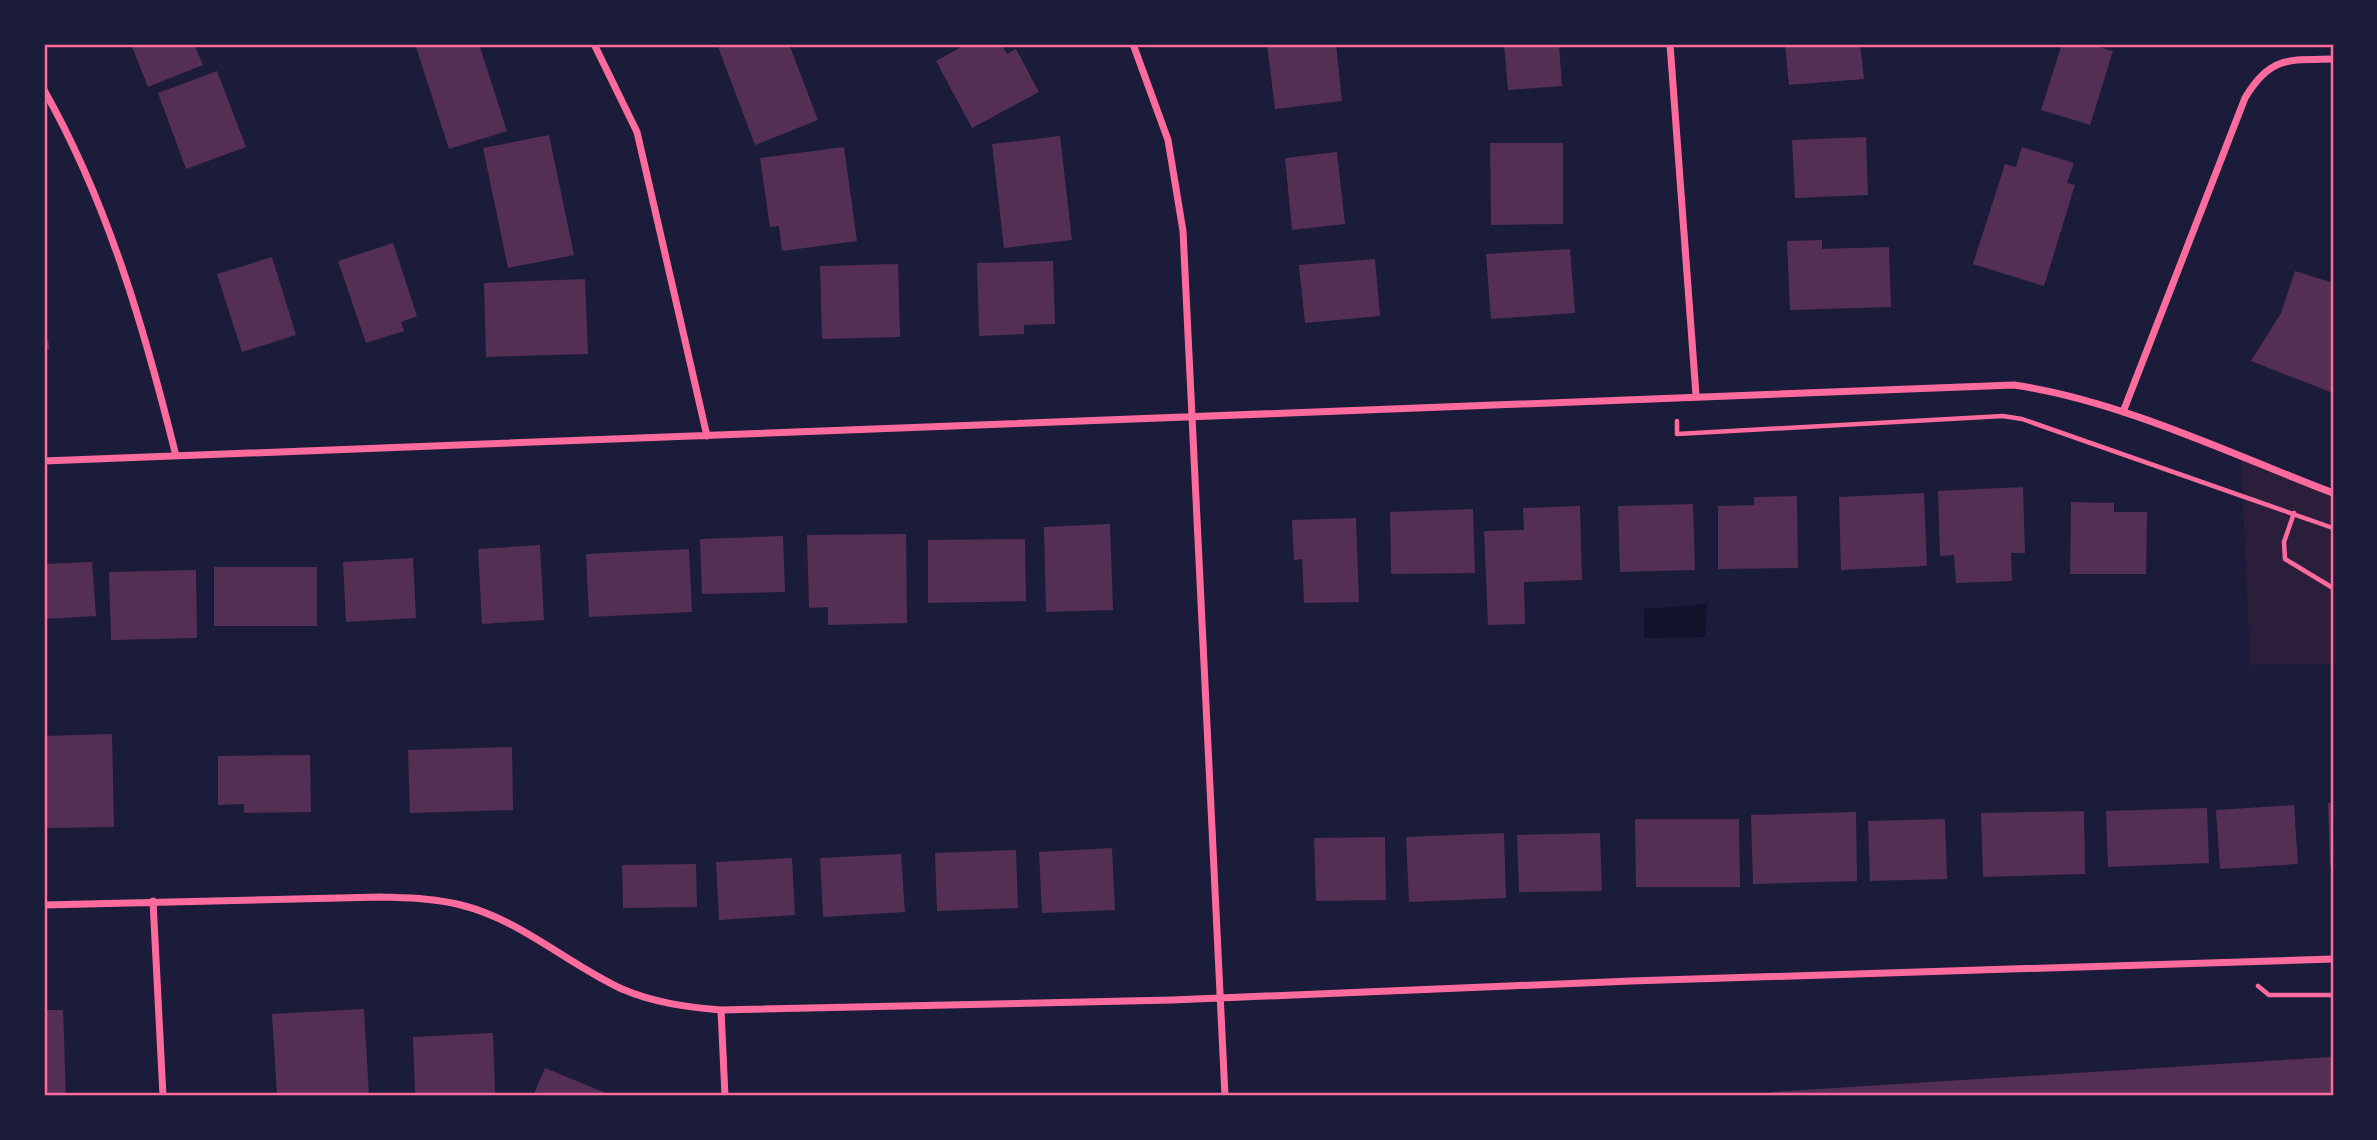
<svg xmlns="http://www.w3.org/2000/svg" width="2377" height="1140" font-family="'IBM Plex Sans',sans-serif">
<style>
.green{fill:#2a1e3b}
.water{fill:#12122b}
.building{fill:#542f53}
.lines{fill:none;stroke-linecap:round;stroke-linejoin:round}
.path{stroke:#ff6b9d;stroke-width:4.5}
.minor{stroke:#ff6b9d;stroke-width:7}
.neatline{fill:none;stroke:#ff6b9d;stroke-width:2.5}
</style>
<rect width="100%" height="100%" fill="#1b1b3a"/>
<!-- green -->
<path class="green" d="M2241,458L2333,493V664L2250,665Z"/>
<!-- water -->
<path class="water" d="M1707,604L1705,637L1644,638V609Z"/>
<!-- building -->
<path class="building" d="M131,44H194L203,65L148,87Z
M415,44H479L507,131L449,149Z
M717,44H789L818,120L755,145Z
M967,44H1001L1007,54L1016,49L1039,92L972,128L936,61Z
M1267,44H1336L1342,101L1275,109Z
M1504,44H1559L1562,86L1508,90Z
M1785,44H1860L1864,79L1789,85Z
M2062,44H2089L2113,51L2090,125L2041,110Z
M217,71L246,147L186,169L158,93Z
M549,135L574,255L508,268L483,148Z
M1060,136L1072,240L1004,248L992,144Z
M1866,137L1868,195L1795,198L1792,140Z
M1490,143H1563V224L1491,225Z
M844,147L857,241L782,251L779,226L770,227L760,158Z
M2022,147L2074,163L2067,183L2075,185L2044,286L1973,264L2005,164L2016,167Z
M1337,152L1345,224L1292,230L1285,158Z
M1822,240V249L1889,247L1891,307L1790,310L1787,241Z
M393,243L417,316L401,322L404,331L366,343L338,261Z
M1570,249L1575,313L1491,319L1486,254Z
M272,257L296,335L242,352L217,274Z
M1375,259L1380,316L1305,323L1299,265Z
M1053,261L1055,324L1024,325V334L979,336L977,263Z
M898,264L900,337L822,339L820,266Z
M2295,271L2333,283V393L2251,361L2281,313Z
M585,279L588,354L486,357L484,283Z
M44,325L50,349L44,350Z
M2023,487L2025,553H2011L2012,581L1956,583L1954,555L1940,556L1938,491Z
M1924,493L1927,566L1841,570L1839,497Z
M1797,496L1798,568L1718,569V506L1754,505V497Z
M2071,502L2114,503V512H2147L2146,574H2070Z
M1693,504L1695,570L1620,572L1618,506Z
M1580,506L1582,580L1524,582L1525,624L1488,625L1484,531L1524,530L1523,508Z
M1473,509L1475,573L1391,574L1390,512Z
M1356,518L1359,602L1304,603L1302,559L1294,560L1292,520Z
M1110,524L1113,610L1046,612L1044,527Z
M906,534L907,623L828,625V607L809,608L807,535Z
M783,536L785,592L702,594L700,539Z
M1025,539L1026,601L928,603V540Z
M540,545L544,620L482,624L478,549Z
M689,549L692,612L589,617L586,554Z
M413,558L416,618L346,622L343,562Z
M92,562L96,616L44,619V564Z
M214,567H317V626H214Z
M196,570L197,638L111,640L109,572Z
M112,734L114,827L44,828V736Z
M512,747L513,810L410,813L408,750Z
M310,755L311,812L244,813V804L218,805V756Z
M2328,803H2333V865L2330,866Z
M2294,805L2298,864L2220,869L2216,810Z
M2207,808L2209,863L2108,867L2106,811Z
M2084,811L2085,874L1983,877L1981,813Z
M1856,812L1857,881L1753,884L1751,815Z
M1635,819H1739L1740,887H1636Z
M1945,819L1947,879L1870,881L1868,821Z
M1504,833L1506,898L1409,902L1406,837Z
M1600,833L1602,891L1519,892L1517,835Z
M1385,837L1386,900L1316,901L1314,838Z
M1112,848L1115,910L1042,913L1039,852Z
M1016,850L1018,908L937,911L935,853Z
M901,854L905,912L823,917L820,858Z
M792,858L795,915L719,920L716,862Z
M696,864L697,907L623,908L622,865Z
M364,1009L369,1096H277L272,1014Z
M44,1010H63L66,1096H44Z
M493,1033L495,1093L415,1096L413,1037Z
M2332,1057L2333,1096H1771V1092Z
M545,1068L613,1096H533Z"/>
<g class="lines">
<!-- path -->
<path class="path" d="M1677,421V434L2003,416L2022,419L2333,528
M2294,513L2284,542L2285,559L2333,588
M2258,986L2269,995H2333"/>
<!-- minor -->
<path class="minor" d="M594,44L637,132L707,436
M1133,44L1168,140L1183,231L1225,1096
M1670,44L1696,395
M44,90C108,203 145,331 176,456
M2123,412L2245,98C2270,56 2288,60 2333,59
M44,461L2014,385C2122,401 2231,454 2333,493
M153,901L163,1096
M44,905L381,897C407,898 434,898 461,905C519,919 568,964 622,989C655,1003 686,1007 721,1010L1172,1000L1631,981L2333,959
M721,1010L725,1096"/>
</g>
<!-- border -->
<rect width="2377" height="1140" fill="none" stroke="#1b1b3a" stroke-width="91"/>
<rect x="46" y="46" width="2286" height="1048" class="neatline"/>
</svg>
